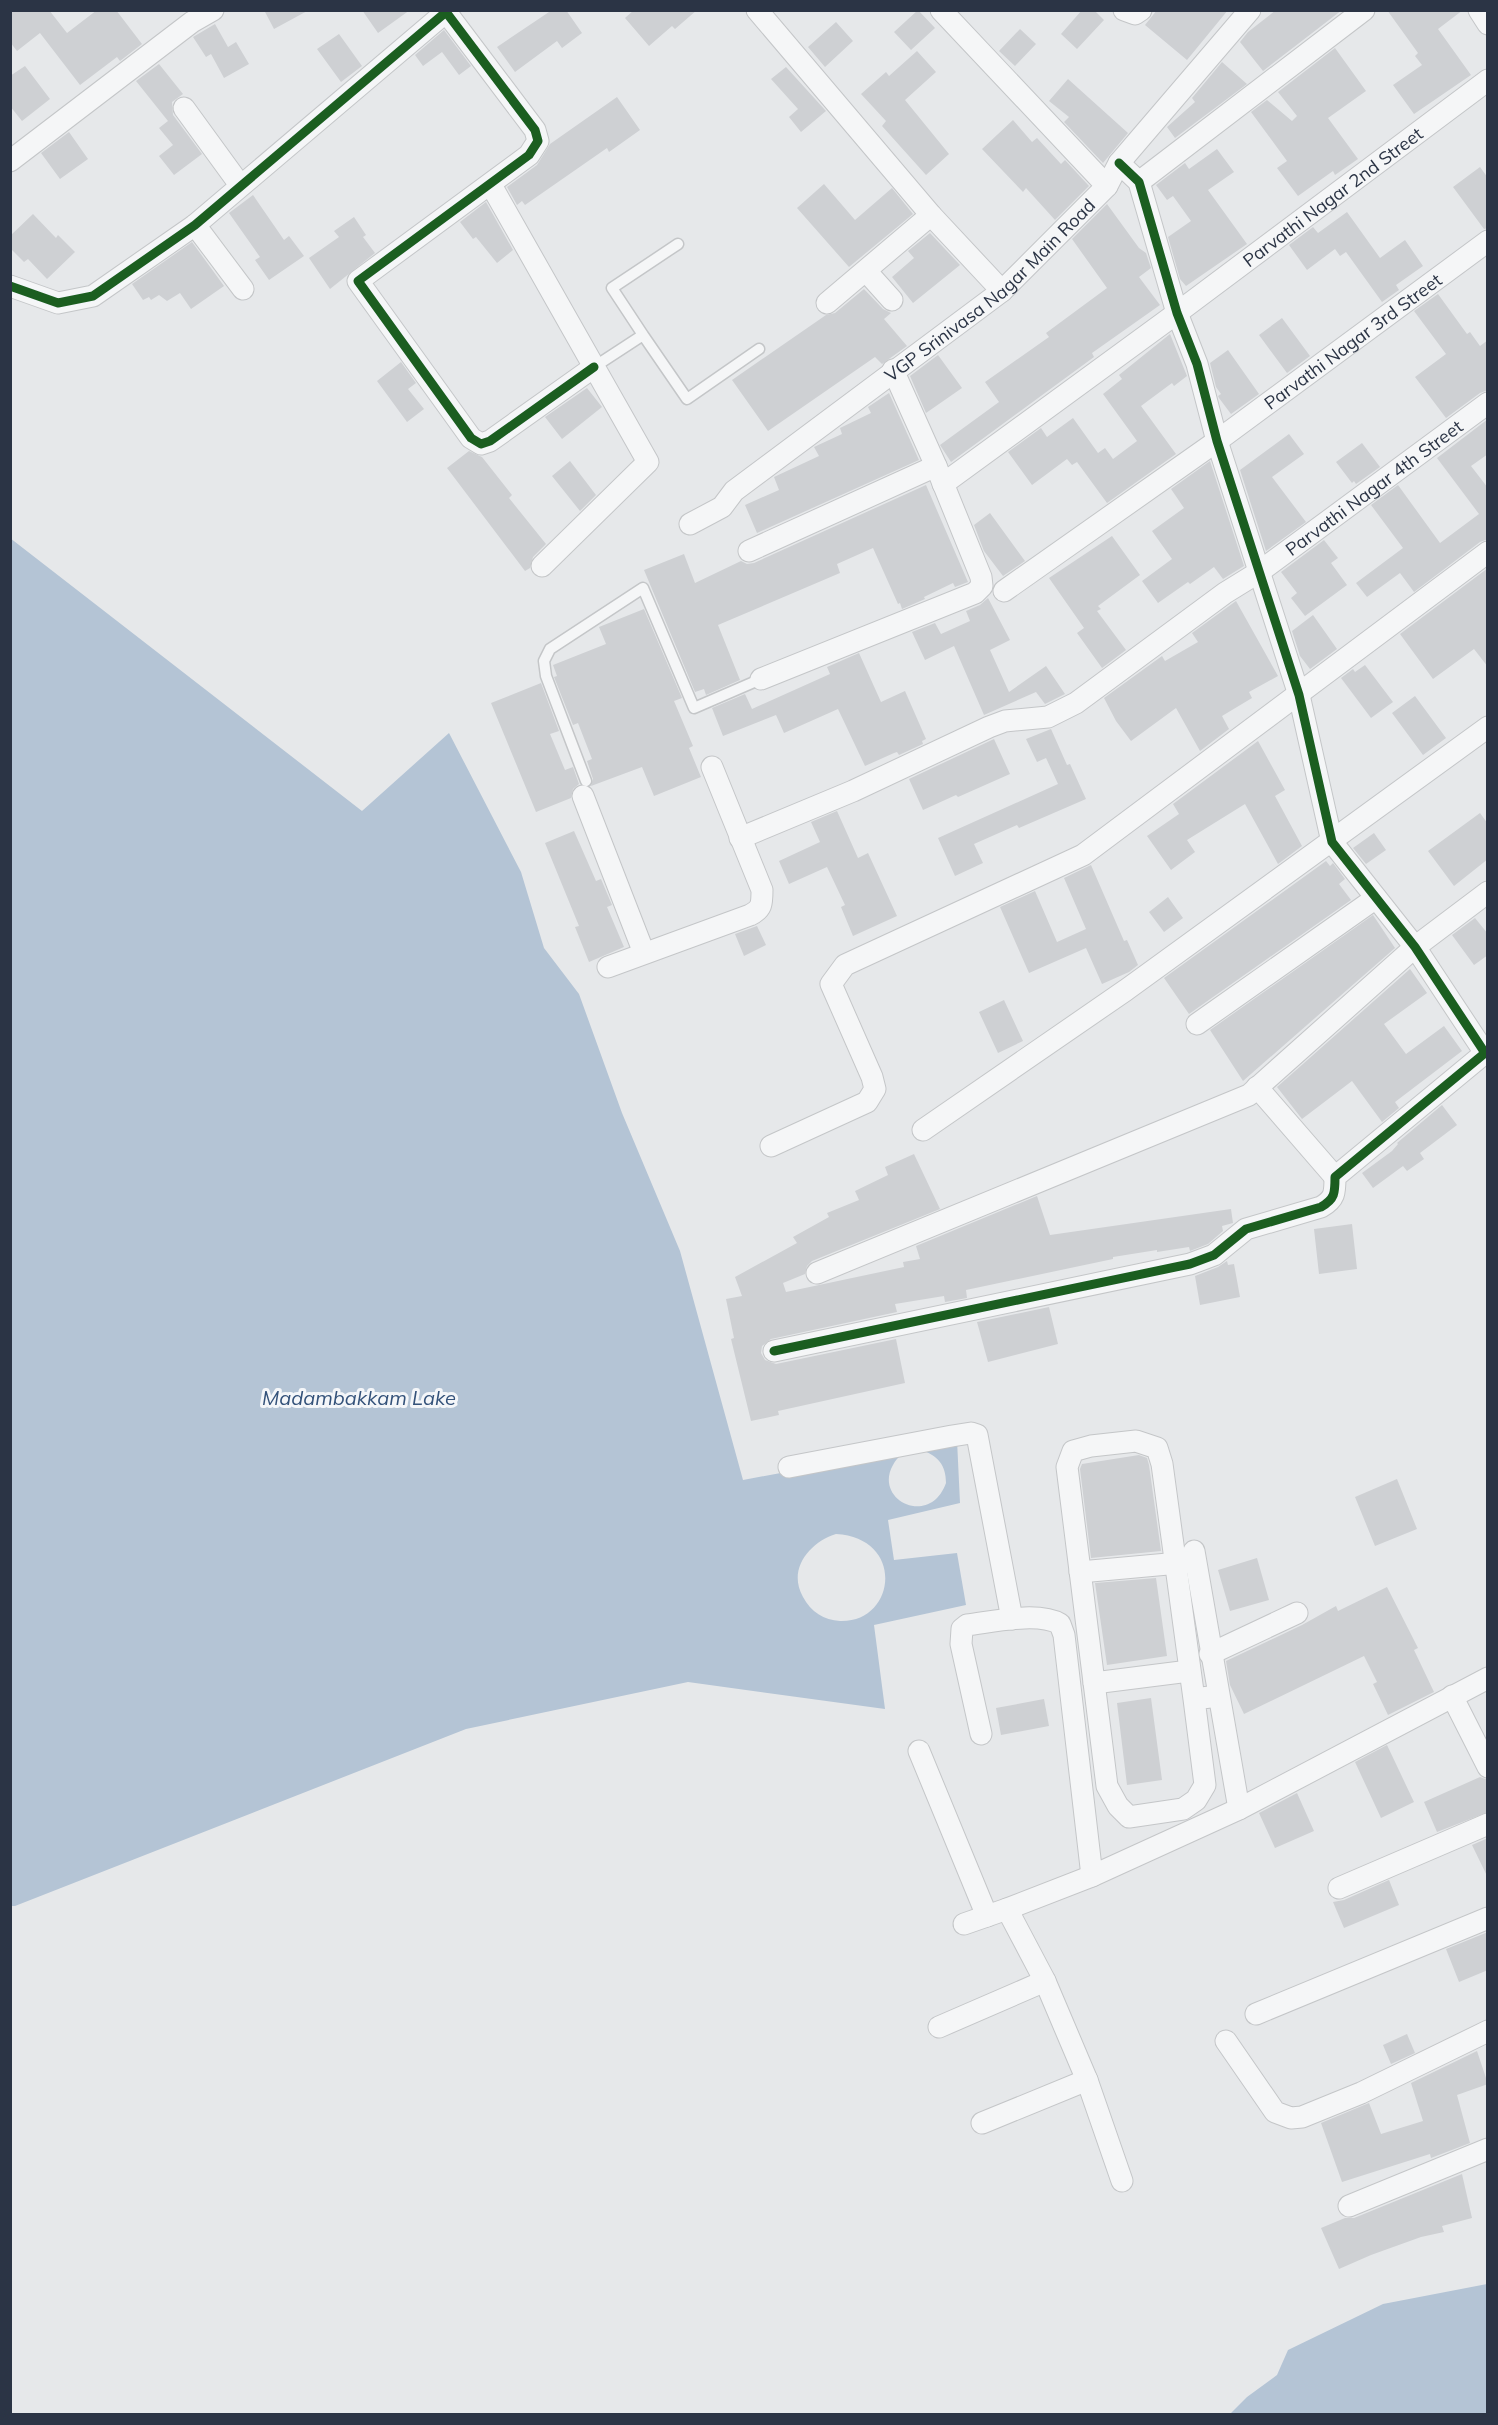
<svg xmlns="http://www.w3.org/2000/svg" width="1498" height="2425" font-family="Mulish,sans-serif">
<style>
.water{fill:#b4c4d5;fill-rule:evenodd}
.building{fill:#ced0d3}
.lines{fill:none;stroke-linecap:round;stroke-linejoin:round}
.service-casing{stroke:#c4c6c8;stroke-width:13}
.minor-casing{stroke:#c4c6c8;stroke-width:23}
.service{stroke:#f5f6f7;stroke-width:10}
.minor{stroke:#f5f6f7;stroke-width:21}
.cycleway-casing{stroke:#f4f6f9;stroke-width:13}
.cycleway{stroke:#1b5e20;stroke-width:9}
.labels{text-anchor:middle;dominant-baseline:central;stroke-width:6;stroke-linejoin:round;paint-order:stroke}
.street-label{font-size:18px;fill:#2b3445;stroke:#f4f6f9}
.water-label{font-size:20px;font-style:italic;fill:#34527a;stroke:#f4f6f9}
</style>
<rect width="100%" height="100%" fill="#e6e8ea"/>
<!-- water -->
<path class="water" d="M10,538L362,811L449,733L521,872L544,948L579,994L622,1113L680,1251L743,1480L957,1440L960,1503L888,1520L894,1560L957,1553L966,1605L874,1625L885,1709L688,1682L466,1729L15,1906H11ZM920,1450C938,1455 946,1465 946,1483C930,1528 873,1500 893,1465C895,1461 898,1457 902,1455C907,1452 915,1452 920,1450ZM836,1534C906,1538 896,1623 840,1621C824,1620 811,1612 803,1597C787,1569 810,1542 836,1534Z
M1487,2284V2414H1230L1247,2397L1277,2375L1288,2350L1383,2304Z"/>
<!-- building -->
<path class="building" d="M10,10H49L67,33L97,10H116L142,44L120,61L117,57L80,85L40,33L17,51L10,42Z
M264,10H309L274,29Z
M362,10H410L378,33Z
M552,10H566L582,33L562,48L557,41L515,72L497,47Z
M634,10H697L675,29L672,26L649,46L625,18Z
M918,10L935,28L911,50L894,32Z
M1082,10H1094L1104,20L1077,49L1061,34Z
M1157,10H1228L1187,60L1145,25Z
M1276,10H1342L1263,71L1240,42L1248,32Z
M1387,10H1463L1438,29L1471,75L1414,114L1393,85L1422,65L1415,56L1418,53Z
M836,22L853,41L825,67L808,47Z
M215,24L228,47L236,42L249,64L224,78L211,54L206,57L193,37Z
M1020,29L1036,44L1015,66L999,51Z
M444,30L471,66L459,75L442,52L423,66L415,55Z
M339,34L362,66L341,82L317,49Z
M1335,48L1366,91L1328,118L1358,159L1335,175L1333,171L1298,196L1277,168L1287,161L1251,112L1267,100L1292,121L1297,116L1278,92Z
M917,51L936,72L905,100L949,154L926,175L882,126L886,121L861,94L886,72L889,76Z
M1222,62L1247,84L1175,138L1167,127L1195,102L1192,98Z
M159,64L183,94L172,102L173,115L202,154L174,175L159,156L173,145L159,128L168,121L136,81Z
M25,66L50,99L22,121L10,106V76Z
M786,67L826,111L801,132L789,117L798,109L771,79Z
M1068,79L1128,133L1103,163L1064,122L1069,117L1049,101Z
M617,97L640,130L609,152L607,148L525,205L522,201L517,205L507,187L537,165L550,144Z
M1013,120L1032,142L1037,138L1061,164L1065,160L1089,186L1055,220L1026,188L1023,192L982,149Z
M69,132L88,159L60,179L41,153Z
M1217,149L1234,172L1208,190L1247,244L1186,286L1180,279L1168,237L1191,221L1173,196L1167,200L1156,185L1185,163L1189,169Z
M1480,167L1488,178V228L1484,229L1453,187Z
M824,184L855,220L892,188L913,214L849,267L797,208Z
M253,195L284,240L289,236L304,256L269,280L255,260L260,257L229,213Z
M486,202L513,250L497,263L476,237L473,239L460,222Z
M1107,204L1139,248L1146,253L1151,268L1139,277L1160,305L1092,353L1094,357L951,462L940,445L999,402L985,382L1049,337L1046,333L1107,288L1072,239Z
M1347,212L1380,258L1405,240L1423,266L1396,285L1399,290L1382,302L1346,252L1340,256L1335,249L1307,270L1289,245L1313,227L1318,233Z
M33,214L56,238L58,235L75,252L47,279L28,259L24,262L10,248V236Z
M354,217L366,235L363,237L375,253L330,289L309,258L339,237L334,231Z
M930,233L960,265L913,303L892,277L914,258L908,251Z
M192,242L224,286L191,309L180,293L167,301L159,295L151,300L149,297L143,300L132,284Z
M864,289L883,309L891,313L884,319L907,346L882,364L875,357L768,431L732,380L826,315L835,313Z
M1438,294L1467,334L1470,332L1480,346L1488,340V390L1480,393L1446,418L1415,377L1446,354L1414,311Z
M1282,318L1310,356L1287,373L1259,335Z
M1170,334L1187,376L1174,386L1172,383L1141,406L1176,454L1107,503L1077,462L1072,465L1067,459L1032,485L1008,452L1041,428L1047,437L1073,418L1098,453L1105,448L1113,459L1137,441L1103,394L1122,379L1119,375Z
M1228,350L1259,394L1231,414L1219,398L1218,396L1221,394L1216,387L1210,363Z
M938,355L962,388L926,413L910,376Z
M401,362L416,383L408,389L424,409L407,422L377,381Z
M587,388L602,407L562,439L545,417Z
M889,393L919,460L757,533L745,505L779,490L774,477L819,456L814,447L842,434L840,428L871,413L868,407Z
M1488,419V454L1471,466L1488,488V539L1480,542L1414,592L1400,573L1367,597L1356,583L1403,548L1371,505L1398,485L1440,543L1479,514L1437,458Z
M1289,434L1304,454L1272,477L1306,522L1266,551L1240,470Z
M1362,443L1380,467L1356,484L1354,481L1352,483L1336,462Z
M469,451L482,457L512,495L509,498L546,544L533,557L530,568L525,571L447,468Z
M570,461L596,495L580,511L552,476Z
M1210,461L1244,566L1223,579L1214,567L1190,584L1188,582L1158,603L1142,581L1172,559L1152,531L1184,508L1171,489Z
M926,485L968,582L955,587L953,583L924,597L925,599L902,609L900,603L898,604L873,548L837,564L840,573L718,625L740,680L706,695L704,689L695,692L644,570L684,554L695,583L741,561L747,564L754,563Z
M990,513L1025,561L1003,576L984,551L974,525Z
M1112,536L1140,575L1098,606L1101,609L1097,611L1126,650L1102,668L1077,633L1084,628L1049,578Z
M1324,540L1338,558L1331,563L1347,585L1305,616L1291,598L1297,593L1281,572Z
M1488,568V667L1474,649L1433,679L1400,634Z
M988,598L1010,640L990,650L1009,692L1046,666L1065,694L1045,704L1036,692L984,715L954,646L925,660L912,632L935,623L941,634L970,621L966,611L980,605Z
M1236,601L1278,676L1249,692L1252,698L1222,716L1229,729L1200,751L1176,708L1131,741L1116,721L1104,698L1162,656L1165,661L1198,642L1192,633Z
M644,609L682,698L674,701L693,746L689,748L701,777L654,796L642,767L591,786L593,779L587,761L592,759L578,723L573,725L554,677L557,676L553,665L606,644L599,627Z
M1313,615L1337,649L1310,669L1300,656L1292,631Z
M859,653L881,702L905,691L926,739L922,741L923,744L899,755L897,752L894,753L865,766L838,709L784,733L776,715L723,736L712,708L745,694L752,709L830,674L827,667Z
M1365,665L1393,702L1371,718L1341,678L1353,669L1355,672Z
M541,683L559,731L550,734L565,770L573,767L579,784L573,789L571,798L536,812L491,703Z
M1415,696L1446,738L1423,755L1392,713Z
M1051,729L1067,765L1070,764L1086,799L1019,828L1017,825L974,844L983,863L955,876L938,838L1058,784L1046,758L1037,762L1026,739Z
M994,739L1010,774L958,797L956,795L923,810L909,779Z
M1258,741L1285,790L1275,796L1302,846L1278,864L1245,804L1187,840L1195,852L1171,870L1147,836L1179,814L1173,804Z
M837,811L858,858L868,853L897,916L853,936L841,907L845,905L827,867L789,884L779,861L820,842L811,822Z
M1480,813L1488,824V859L1454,886L1428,851Z
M574,831L596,881L601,879L612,905L607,907L624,947L589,962L575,927L579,926L545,843Z
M1374,833L1386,850L1366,864L1353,848Z
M1326,861L1330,866L1333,863L1345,879L1339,884L1351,900L1189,1014L1164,978Z
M1091,865L1124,941L1127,940L1138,965L1129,972L1102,984L1086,948L1029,973L1000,907L1035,891L1057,942L1086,929L1064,878Z
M1168,897L1183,918L1164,932L1149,912Z
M1373,915L1395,948L1243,1081L1210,1030Z
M1475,918L1488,934V955L1474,965L1452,935Z
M757,926L766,945L744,956L735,934Z
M1410,969L1427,993L1384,1024L1406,1054L1444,1026L1462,1051L1395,1102L1399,1108L1382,1122L1352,1081L1302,1119L1277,1087Z
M1004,1000L1023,1041L998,1053L979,1012Z
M1442,1105L1457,1125L1420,1153L1424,1159L1407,1171L1403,1166L1373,1188L1362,1173L1392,1151L1398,1144L1397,1143Z
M914,1154L940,1209L812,1261L807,1266L805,1274L783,1283L786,1292L904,1267L903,1262L920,1259L916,1246L1037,1196L1050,1235L1231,1209L1233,1223L1222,1226L1223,1231L1208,1244L1190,1251L1189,1247L1157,1252V1250L1113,1257V1259L966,1290L967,1298L945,1302L944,1296L895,1304L897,1312L771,1339L762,1346L761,1353L765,1360L776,1364L896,1339L905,1383L778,1411L779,1415L751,1421L731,1339L734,1338L726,1299L742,1296L735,1277L797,1243L793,1237L829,1217L827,1213L859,1200L855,1191L888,1175L885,1167Z
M1352,1224L1357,1269L1319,1274L1314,1229Z
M1227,1261L1228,1265L1234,1264L1240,1297L1200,1305L1195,1276L1218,1267Z
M1049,1307L1058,1344L988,1362L977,1322Z
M1139,1455L1147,1458L1149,1465L1161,1551L1091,1558L1080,1469L1082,1464Z
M1397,1479L1417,1529L1375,1546L1355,1497Z
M1257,1558L1269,1600L1230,1611L1218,1570Z
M1156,1578L1167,1656L1107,1665L1095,1583Z
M1387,1587L1418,1648L1414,1650L1434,1692L1388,1715L1373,1684L1377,1682L1364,1656L1244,1714L1230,1685L1226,1661L1302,1625L1336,1606L1338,1611Z
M1151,1698L1162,1780L1127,1785L1117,1703Z
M1044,1699L1049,1726L1001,1735L996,1708Z
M1387,1745L1414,1802L1381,1818L1355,1762Z
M1480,1777L1488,1780V1812L1437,1832L1424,1802Z
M1297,1793L1314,1831L1275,1848L1259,1813Z
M1488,1838V1878L1472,1845Z
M1389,1880L1399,1905L1344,1928L1333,1902L1344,1900Z
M1488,1932V1970L1459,1982L1446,1949Z
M1407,2034L1415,2053L1391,2064L1383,2045Z
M1477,2051L1488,2084L1457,2095L1470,2143L1431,2158L1430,2154L1342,2182L1321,2123L1369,2103L1381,2134L1423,2121L1411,2083Z
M1462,2174L1472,2218L1442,2226L1444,2232L1421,2237L1371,2255L1339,2269L1321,2228L1345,2218H1354Z"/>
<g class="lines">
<!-- service casing -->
<g class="service-casing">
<path id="service" d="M643,335L612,288L678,244
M594,367L643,335L687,399L759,349
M586,781L546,676L544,661L550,649L643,588L694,708L761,679"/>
</g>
<!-- minor casing -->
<g class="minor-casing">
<g id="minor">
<path d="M757,10L931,215L1002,291"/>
<path d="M941,10L1107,186"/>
<path d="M1124,10L1135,14L1141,10"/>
<path d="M1479,10L1488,24"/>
<path d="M184,108L240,185"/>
<path d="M10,161L192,22L213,10"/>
<path d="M1139,182L1364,10"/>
<path d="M491,185L648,462L542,566"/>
<path d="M195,225L243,289"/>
<path d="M866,271L892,300"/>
<path d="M10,286L58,303L93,296L195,225L446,12L535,130L538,141L529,155L358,281L471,438L481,444L490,441L594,367"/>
<path d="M827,303L931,215"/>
<path id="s1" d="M943,484L1177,313L1488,80"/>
<path id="s2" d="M690,524L722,507L734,491L1002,291L1107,186L1119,163L1250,10"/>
<path d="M749,551L936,466"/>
<path id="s3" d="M1004,591L1217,441L1488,241"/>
<path d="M761,679L975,593L982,586L981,577L936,466L893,370"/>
<path d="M583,796L644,953"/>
<path id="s4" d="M740,838L853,791L989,727L1005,721L1048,717L1076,703L1225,593L1259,572L1488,403"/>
<path d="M608,967L750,915C762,909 762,904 762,890L712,767"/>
<path d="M1197,1024L1376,898"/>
<path d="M1257,1087L1335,1177"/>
<path d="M923,1130L1126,990L1488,727"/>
<path d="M771,1146L867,1102L875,1089L872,1077L831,984L845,965L1083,855L1488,552"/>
<path d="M817,1273L1249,1095L1415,947L1488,892"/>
<path d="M774,1351L1190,1264L1214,1255L1246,1229L1321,1207C1335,1199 1335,1193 1335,1177L1485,1053L1415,947L1332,842L1299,695L1217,441L1197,364L1177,313L1139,182L1119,163"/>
<path d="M789,1467L952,1436L971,1433L977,1435L1012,1619"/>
<path d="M1194,1551L1239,1809"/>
<path d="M1080,1572L1190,1562"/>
<path d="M1210,1654L1297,1613"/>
<path d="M1094,1683L1189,1671"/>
<path d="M1452,1696L1488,1767"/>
<path d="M1194,1699L1162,1464L1157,1448L1136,1441L1091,1446L1073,1451L1067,1467L1107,1786L1118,1806L1129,1817L1183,1809L1196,1800L1205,1785L1194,1699L1218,1696"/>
<path d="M981,1734L961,1644L962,1629L967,1625C992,1622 1038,1611 1060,1624L1064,1635L1092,1876L1239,1809L1488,1678"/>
<path d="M919,1751L987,1916L1007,1909"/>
<path d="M1092,1876L1007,1909L1045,1981L1087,2080L1122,2181"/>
<path d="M1339,1888L1488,1824"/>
<path d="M964,1924L987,1916"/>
<path d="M1256,2014L1488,1918"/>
<path d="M939,2027L1045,1981"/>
<path d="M1226,2041L1275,2112L1291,2118L1302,2117L1361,2093L1488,2031"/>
<path d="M982,2123L1087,2080"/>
<path d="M1349,2206L1488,2149"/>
</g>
</g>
<!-- service -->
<use href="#service" class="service"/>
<!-- minor -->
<use href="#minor" class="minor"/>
<!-- cycleway casing -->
<g class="cycleway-casing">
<path id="cycleway" d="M10,286L58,303L93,296L195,225L446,12L535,130L538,141L529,155L358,281L471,438L481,444L490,441L594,367
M774,1351L1190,1264L1214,1255L1246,1229L1321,1207C1335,1199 1335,1193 1335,1177L1485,1053L1415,947L1332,842L1299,695L1217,441L1197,364L1177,313L1139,182L1119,163"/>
</g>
<!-- cycleway -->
<use href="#cycleway" class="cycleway"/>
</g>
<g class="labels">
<!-- street labels -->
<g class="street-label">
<text stroke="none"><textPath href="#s1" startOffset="484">Parvathi Nagar 2nd Street</textPath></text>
<text stroke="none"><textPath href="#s2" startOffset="382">VGP Srinivasa Nagar Main Road</textPath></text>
<text stroke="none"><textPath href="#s3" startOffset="429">Parvathi Nagar 3rd Street</textPath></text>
<text stroke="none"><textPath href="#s4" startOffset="732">Parvathi Nagar 4th Street</textPath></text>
</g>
<!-- water labels -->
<g class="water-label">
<text x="359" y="1397">Madambakkam Lake</text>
</g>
</g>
<!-- border -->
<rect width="1498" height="2425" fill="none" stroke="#2b3445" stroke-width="24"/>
</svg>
